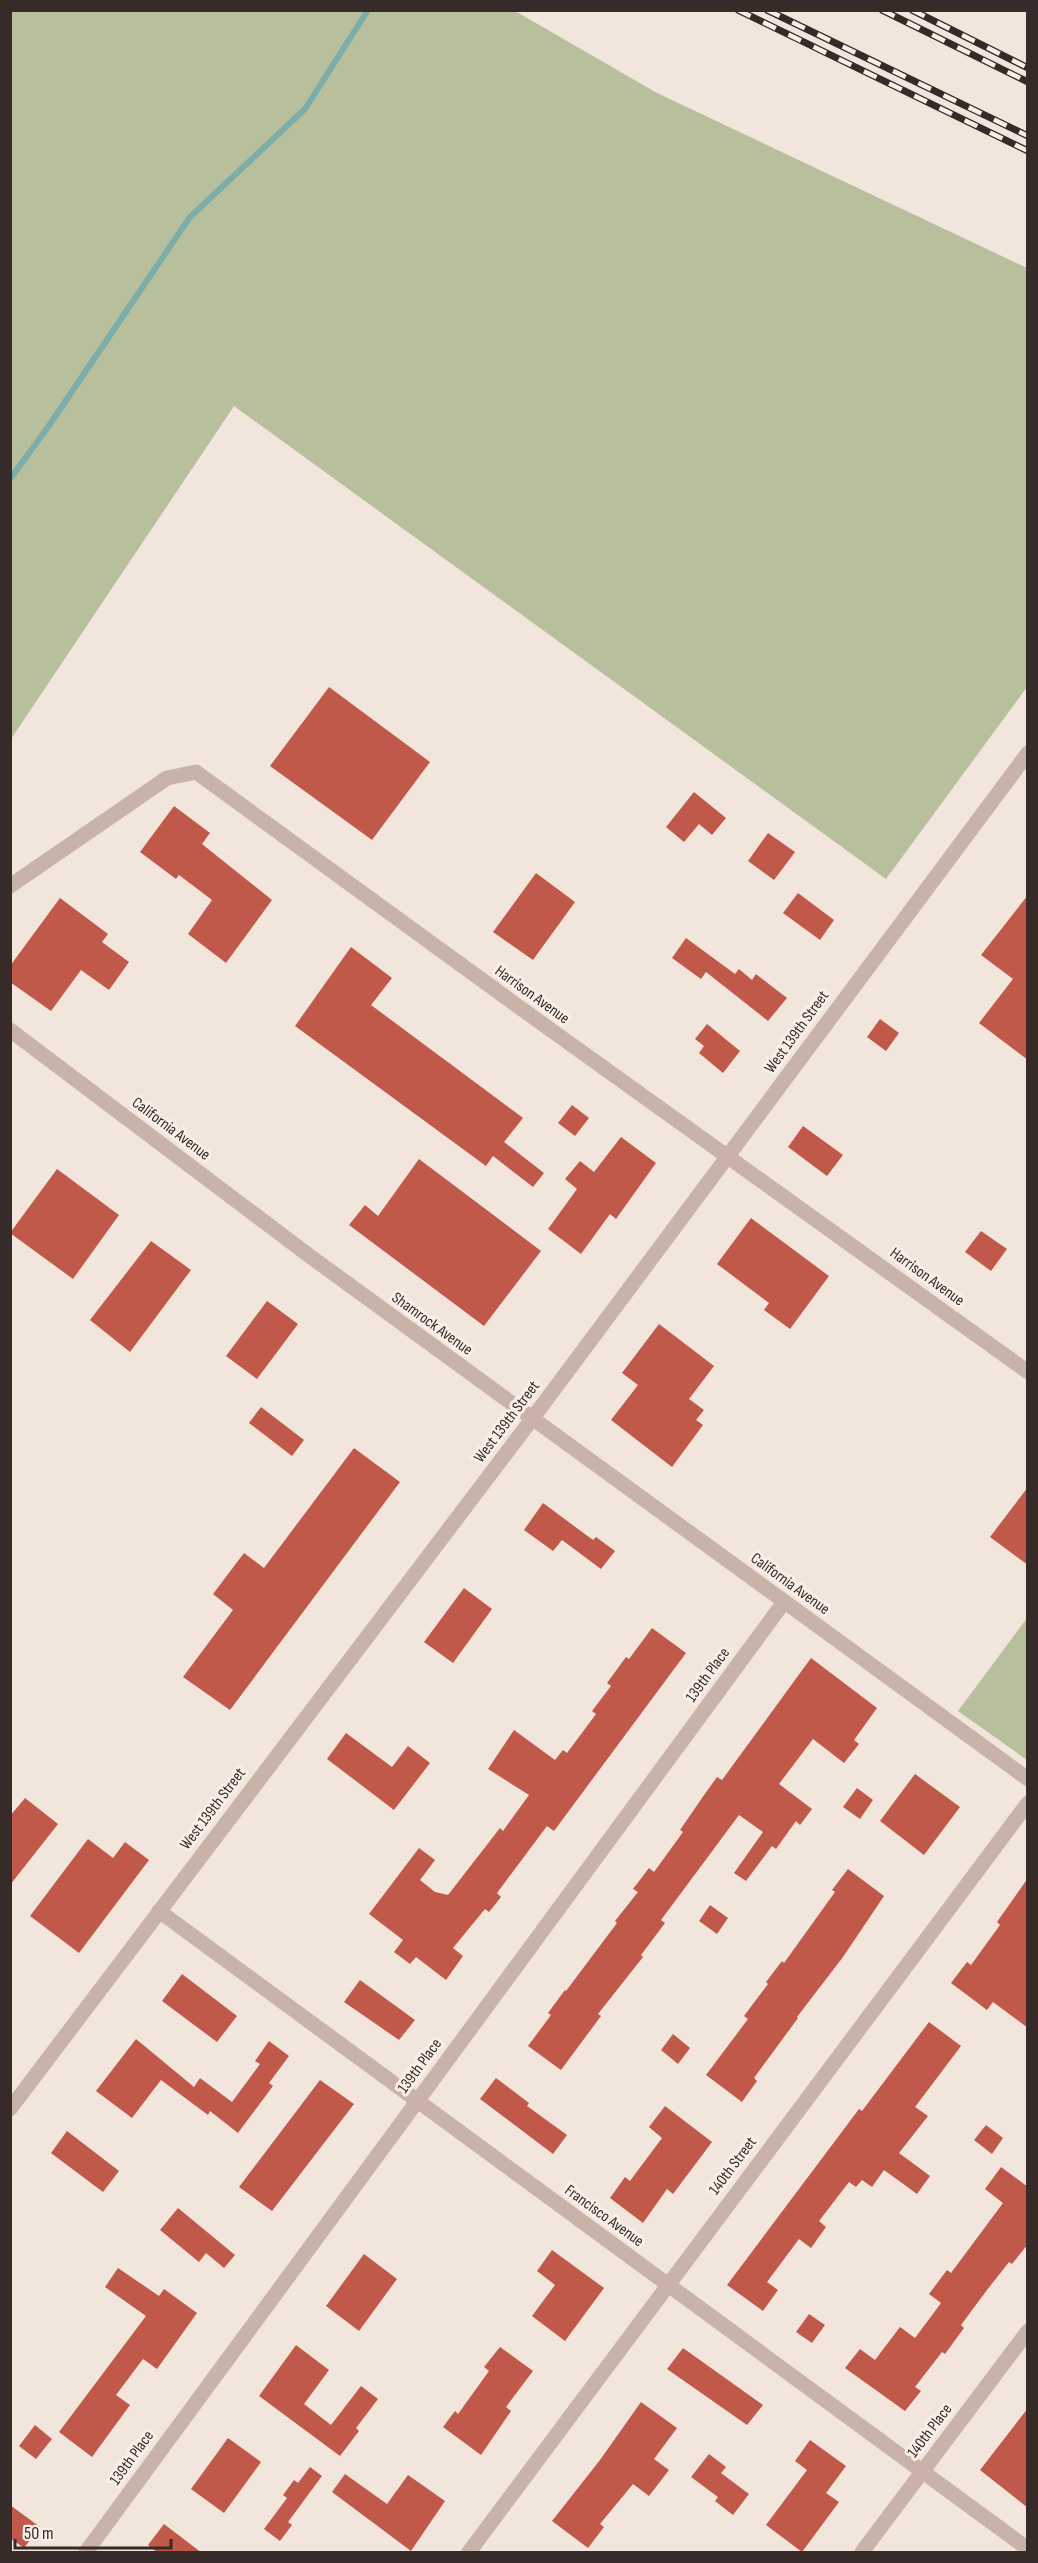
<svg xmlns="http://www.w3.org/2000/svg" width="1038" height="2563" font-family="'Sofia Sans Condensed',sans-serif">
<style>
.green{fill:#b8bf9c}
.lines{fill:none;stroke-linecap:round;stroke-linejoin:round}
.stream{stroke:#7cada9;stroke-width:6}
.building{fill:#c1594a}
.minor{stroke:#c9b3a8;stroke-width:15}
.rail-casing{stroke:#362b28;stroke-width:7}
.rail{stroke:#f9efe8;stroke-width:4.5;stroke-dasharray:14;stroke-linecap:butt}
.labels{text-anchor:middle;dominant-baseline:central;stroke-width:6;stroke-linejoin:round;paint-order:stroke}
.street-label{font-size:16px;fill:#362b28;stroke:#f9efe8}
</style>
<rect width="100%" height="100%" fill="#f1e5dc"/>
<!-- green -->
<path class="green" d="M10,11H515L657,93L1027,268V687L886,879L234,406L11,739Z
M1027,1618V1760L958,1711Z"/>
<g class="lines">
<!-- stream -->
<path class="stream" d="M10,479L48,427L190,217L305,109L368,10"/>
</g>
<!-- building -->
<path class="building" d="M329,687L430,762L372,840L270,766Z
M694,792L726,818L712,835L699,824L684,842L666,827Z
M174,806L210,833L202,844L272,900L226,963L188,934L212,900L179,875L176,879L140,852Z
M768,833L795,852L774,880L748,861Z
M536,873L575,902L533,960L493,932Z
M798,893L834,920L820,940L783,913Z
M1028,895V1060L979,1023L1013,979L981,955Z
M60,898L108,934L102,942L129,962L109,990L81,970L51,1011L10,982V966Z
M686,938L735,974L739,969L752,980L756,974L787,998L768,1021L706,972L701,979L672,958Z
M351,947L392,978L371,1005L523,1118L504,1142L544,1173L533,1187L493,1156L486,1166L295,1026Z
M880,1019L899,1033L886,1051L867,1037Z
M707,1024L740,1051L723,1073L699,1053L704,1046L695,1039Z
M572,1105L589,1118L575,1136L558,1123Z
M803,1126L843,1155L827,1176L788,1147Z
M621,1137L656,1163L616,1219L610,1214L581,1254L548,1229L577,1189L565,1179L580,1161L594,1172Z
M419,1159L541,1251L484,1326L349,1225L365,1205L378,1216Z
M57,1169L119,1215L73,1279L10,1233Z
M751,1218L829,1276L790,1329L764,1310L769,1303L717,1264Z
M981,1231L1007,1249L991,1271L965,1252Z
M151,1241L191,1270L130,1352L90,1320Z
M267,1301L298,1324L257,1379L226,1356Z
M659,1324L714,1366L689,1399L704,1410L696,1420L703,1425L672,1467L611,1420L638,1385L622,1373Z
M261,1407L304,1440L292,1456L249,1423Z
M354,1448L400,1482L230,1710L183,1677L233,1610L213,1594L244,1553L264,1568Z
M1028,1487V1565L990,1537Z
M543,1503L593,1540L596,1537L615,1551L601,1569L562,1540L553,1551L524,1530Z
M464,1588L492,1609L453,1663L424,1642Z
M652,1628L686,1653L554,1831L547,1826L497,1893L501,1897L489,1912L485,1909L453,1948L463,1956L446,1980L416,1957L410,1964L394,1952L403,1940L369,1914L419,1848L435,1860L420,1880L435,1892L448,1895L500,1828L503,1831L529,1795L488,1769L514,1730L555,1760L563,1750L567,1753L596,1714L592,1711L611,1686L607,1683L626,1657L629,1659Z
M811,1658L877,1708L854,1740L859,1744L844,1763L813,1739L779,1784L812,1809L800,1825L796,1821L776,1849L772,1846L746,1881L734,1873L763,1832L739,1815L661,1920L665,1923L641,1955L643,1957L598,2014L601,2016L561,2070L528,2046L551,2015L548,2013L565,1990L566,1991L617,1923L615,1921L638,1892L633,1889L649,1868L654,1872L683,1832L680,1830L702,1798L717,1777L722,1780Z
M346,1733L392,1767L408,1746L430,1763L394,1810L327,1759Z
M915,1774L960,1807L924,1855L880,1821Z
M857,1788L873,1800L860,1819L843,1807Z
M25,1798L58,1824L10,1885V1816Z
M88,1839L113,1858L125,1842L149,1860L79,1953L30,1916Z
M848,1869L884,1896L843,1957L797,2017L798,2018L754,2078L757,2081L742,2102L706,2075L748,2019L744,2016L768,1984L766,1982L782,1961L784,1963L835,1892L832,1890Z
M1028,1878V2028L993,2002L987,2010L951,1983L967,1962L971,1965L1000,1925L997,1922Z
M710,1905L728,1918L717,1934L699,1921Z
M182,1974L237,2016L217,2042L162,2001Z
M360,1980L415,2020L399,2040L344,2002Z
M929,2022L961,2046L915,2107L928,2116L899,2153L930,2176L917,2194L884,2170L872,2187L862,2180L856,2187L849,2182L819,2221L826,2227L811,2248L799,2239L767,2282L778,2290L763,2311L727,2285L859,2109L862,2111Z
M673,2034L690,2048L678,2064L661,2050Z
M136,2039L194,2087L200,2078L232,2102L260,2064L255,2061L269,2041L289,2056L269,2083L273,2086L238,2133L210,2111L208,2115L161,2080L132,2118L96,2091Z
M496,2078L529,2103L527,2106L567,2135L553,2154L480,2099Z
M320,2080L354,2104L272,2211L239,2187Z
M665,2106L712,2142L673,2194L667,2189L643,2223L610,2198L625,2177L630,2181L662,2138L649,2127Z
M986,2125L1003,2138L992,2154L974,2140Z
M67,2131L119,2171L103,2192L51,2153Z
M1001,2167L1028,2187V2244L1012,2264L1009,2262L987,2290L961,2325L964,2328L945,2354L942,2352L915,2387L921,2391L905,2411L845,2368L860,2349L875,2360L900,2327L915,2338L941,2303L929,2294L947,2270L951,2273L1003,2203L985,2189Z
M178,2208L235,2255L224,2268L206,2253L199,2262L160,2230Z
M552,2250L604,2288L565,2341L532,2316L555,2285L537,2271Z
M364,2254L397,2279L359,2331L326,2306Z
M118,2268L159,2296L164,2289L197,2313L157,2369L143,2359L116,2395L130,2405L92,2457L59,2432L146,2316L105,2287Z
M809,2314L825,2325L812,2343L796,2332Z
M296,2345L329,2370L304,2404L331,2425L361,2386L378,2399L356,2428L359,2431L340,2456L259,2396Z
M500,2347L533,2371L506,2407L511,2411L481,2455L443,2427L455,2411L458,2414L489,2371L484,2367Z
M683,2348L763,2405L747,2425L667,2369Z
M641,2402L677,2428L654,2459L669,2470L649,2496L633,2484L600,2524L604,2527L588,2548L552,2521L600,2460Z
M1028,2408V2508L980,2470Z
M35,2425L52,2439L36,2459L19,2446Z
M228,2438L261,2462L224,2513L191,2489Z
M810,2440L846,2466L826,2493L839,2502L802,2552L766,2525L807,2470L795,2461Z
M709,2454L726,2467L721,2473L749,2494L733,2515L715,2501L718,2497L691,2477Z
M310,2467L322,2476L288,2522L292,2525L280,2541L264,2529L287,2498L283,2495L294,2480L298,2483Z
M345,2474L387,2504L408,2475L445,2501L411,2551L332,2492Z
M10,2505L40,2527L24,2548L10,2538Z
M164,2524L202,2553H158L148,2545Z"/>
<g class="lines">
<!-- minor -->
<path class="minor" d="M10,886L167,778L196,772L537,1020L1028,1372
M10,1030L311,1257L1028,1779
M159,1911L1028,2549
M10,2109L532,1419L1028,753
M86,2552L784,1602
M469,2552L1028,1803
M862,2552L1028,2331"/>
<!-- rail casing -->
<g class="rail-casing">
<path id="rail" d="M738,10L1028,151
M767,10L1028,136
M882,10L1028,82
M912,10L1028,68"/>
</g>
<!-- rail -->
<use href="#rail" class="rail"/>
</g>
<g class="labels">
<!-- street labels -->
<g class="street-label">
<text transform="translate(532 995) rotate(36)">Harrison Avenue</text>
<text transform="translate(797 1032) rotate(-54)">West 139th Street</text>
<text transform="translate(171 1129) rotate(37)">California Avenue</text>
<text transform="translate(927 1277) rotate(36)">Harrison Avenue</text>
<text transform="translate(432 1324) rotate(36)">Shamrock Avenue</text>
<text transform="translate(507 1422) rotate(-53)">West 139th Street</text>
<text transform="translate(790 1584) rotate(36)">California Avenue</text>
<text transform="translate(708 1675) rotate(-54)">139th Place</text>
<text transform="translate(213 1809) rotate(-53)">West 139th Street</text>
<text transform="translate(420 2066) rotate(-54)">139th Place</text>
<text transform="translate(733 2166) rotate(-53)">140th Street</text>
<text transform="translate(604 2216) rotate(36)">Francisco Avenue</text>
<text transform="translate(930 2431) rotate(-53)">140th Place</text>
<text transform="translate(132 2458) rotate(-54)">139th Place</text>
</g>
</g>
<!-- border -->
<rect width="1038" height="2563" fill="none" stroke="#362b28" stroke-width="24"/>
<!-- scale -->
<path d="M15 2539v9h156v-9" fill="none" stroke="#362b28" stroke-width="3"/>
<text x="24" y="2539" font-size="18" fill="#362b28" stroke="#f9efe8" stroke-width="4.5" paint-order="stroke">50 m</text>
</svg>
